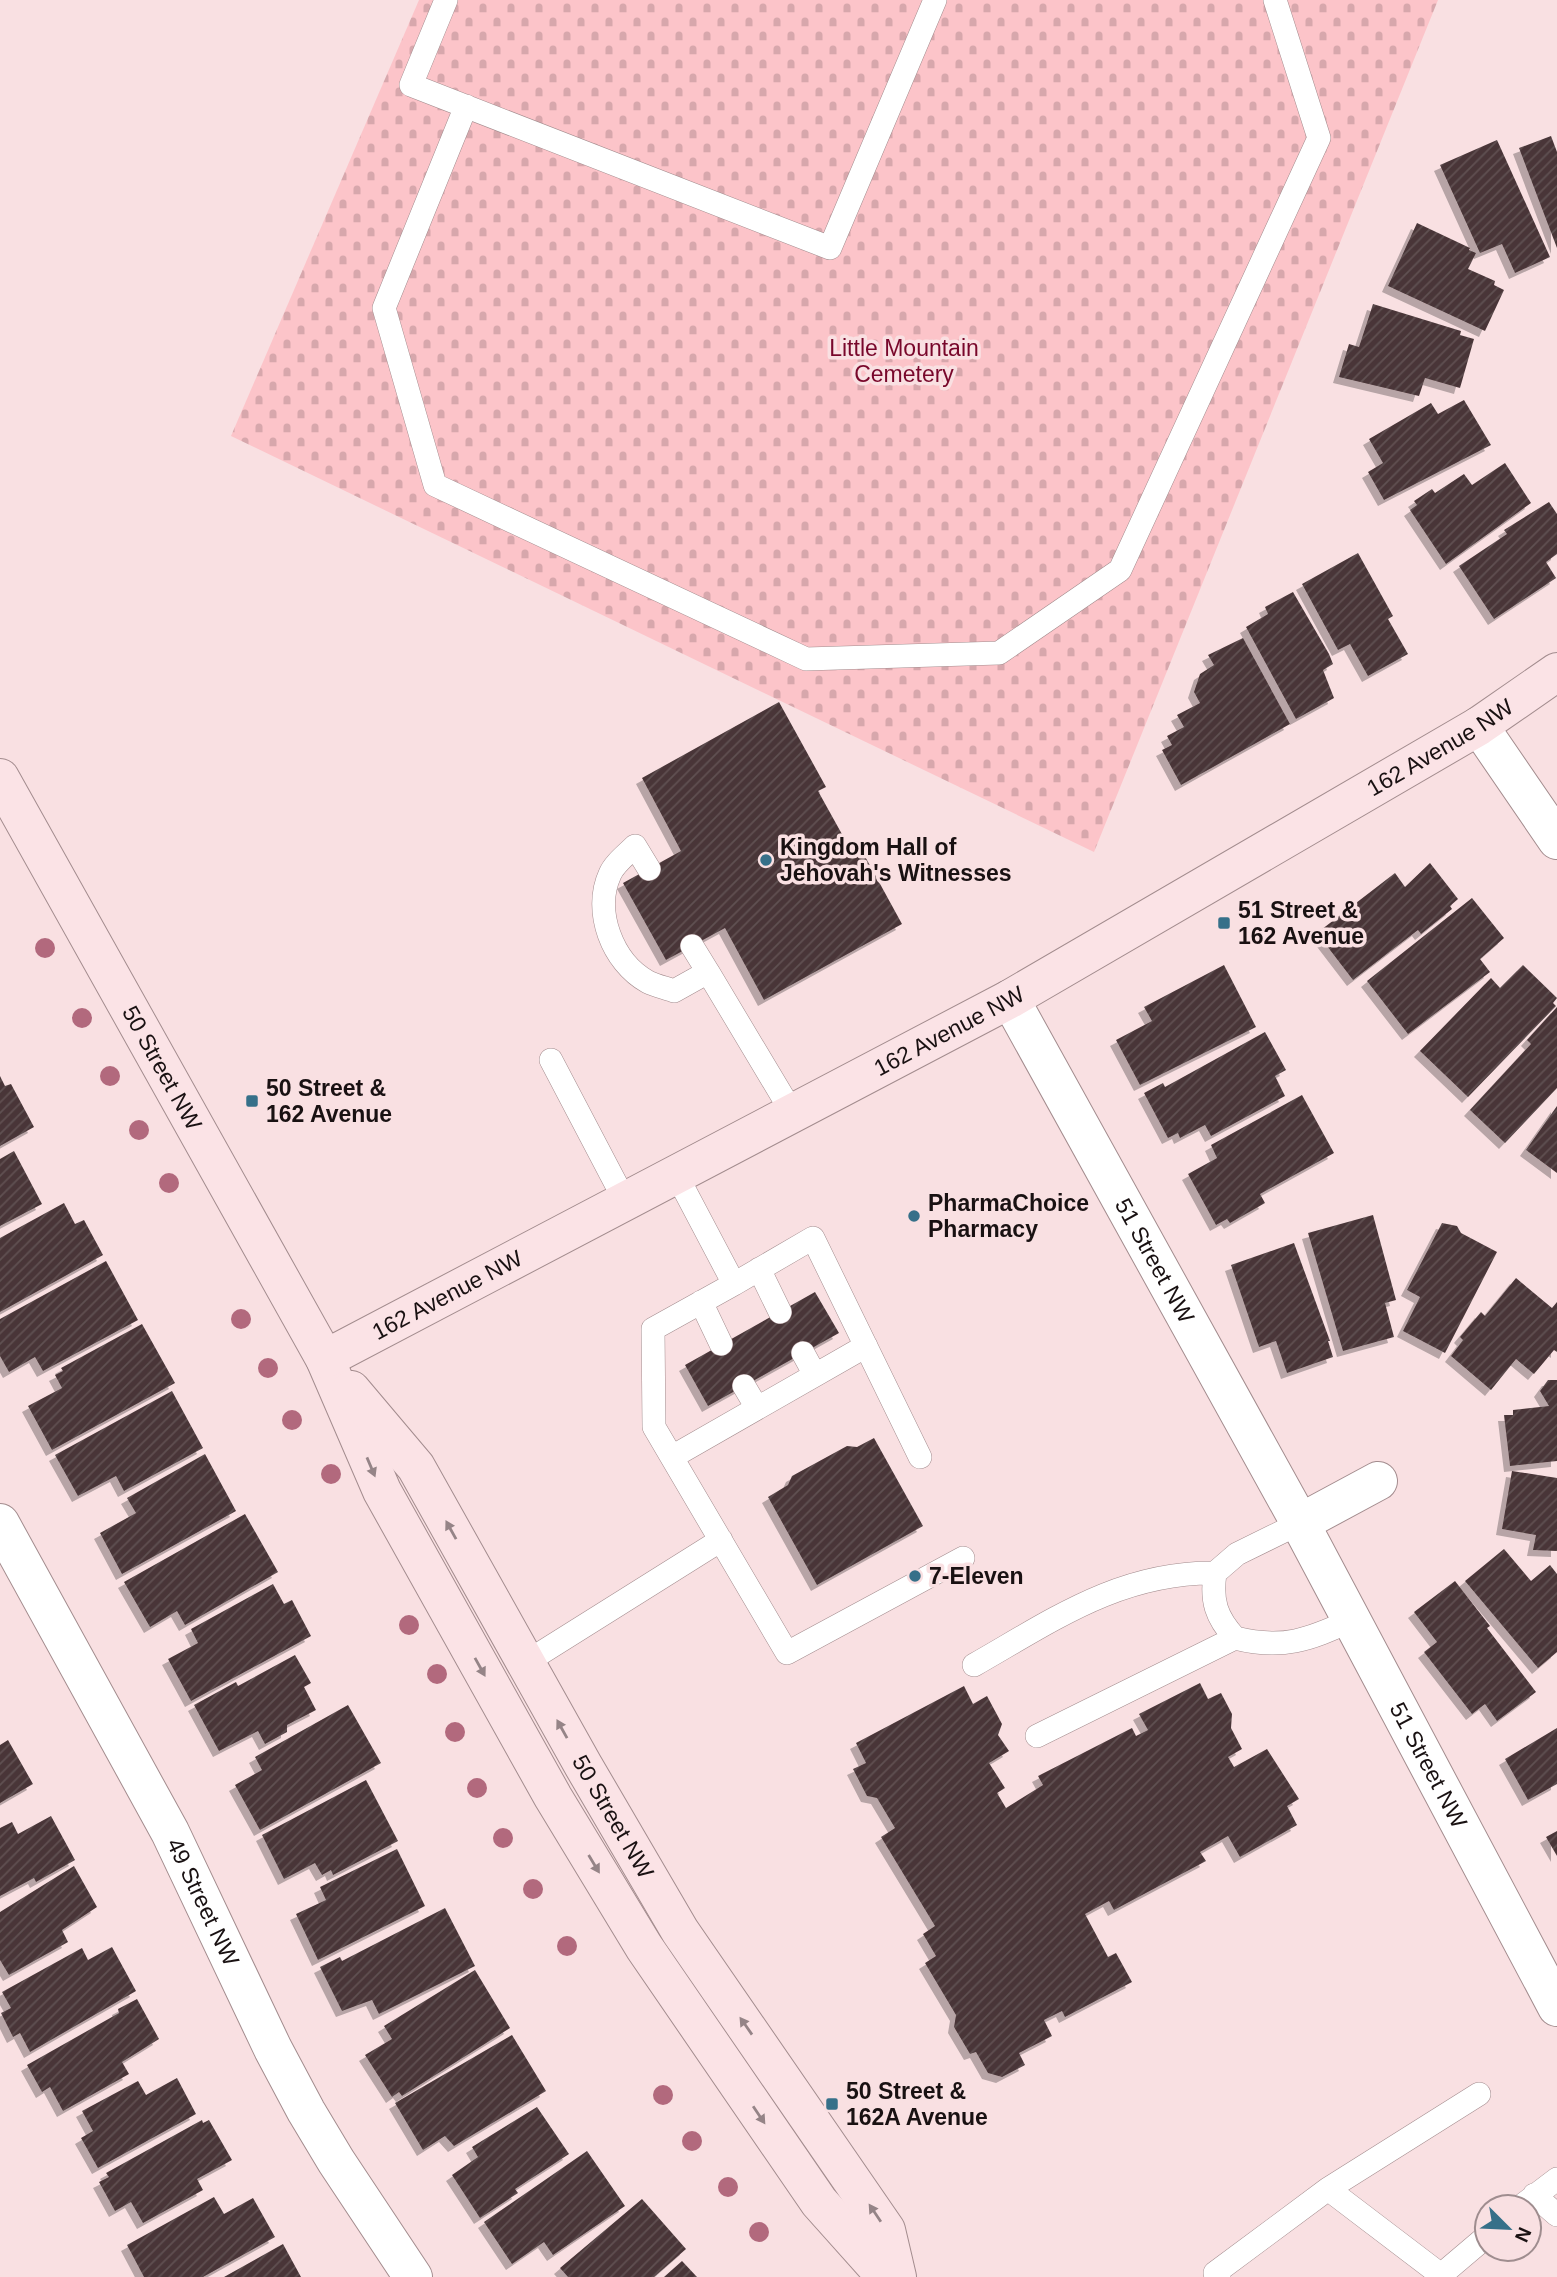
<svg xmlns="http://www.w3.org/2000/svg" width="1557" height="2277" font-family="Helvetica,sans-serif">
<style>
.cemetery{fill:url(#cemetery-stones)}
.building{fill:url(#building-hatch);filter:url(#shadow)}
.lines{fill:none;stroke-linecap:round;stroke-linejoin:round}
.lane-casing{stroke:#a38c8e;stroke-width:24}
.street-casing{stroke:#a38c8e;stroke-width:40}
.secondary-casing{stroke:#a38c8e;stroke-width:40}
.lane{stroke:#fff;stroke-width:23}
.street{stroke:#fff;stroke-width:38}
.secondary{stroke:#fbe3e6;stroke-width:38}
.tree{fill:#b2697d}
.oneway{fill:#958487}
.poi-dot{fill:#367089;stroke:#f9e0e2;stroke-width:2.5}
.labels{text-anchor:middle;dominant-baseline:central;stroke-width:7;stroke-linejoin:round;paint-order:stroke}
.park-label{font-size:23px;fill:#78072b;stroke:#f9e0e2}
.street-label{font-size:23px;fill:#191112;stroke:#f9e0e2}
.poi-label{font-size:23px;font-weight:bold;fill:#191112;stroke:#f9e0e2;text-anchor:start}
</style>
<defs>
<pattern id="cemetery-stones" width="16" height="16" patternUnits="userSpaceOnUse" patternTransform="scale(1.75)"><rect width="16" height="16" fill="#fcc4c9"/><path d="M2 7V4a2 2 0 0 1 4 0v3zM10 15v-3a2 2 0 0 1 4 0v3z" fill="#d7a7ac"/></pattern>
<pattern id="building-hatch" width="6" height="6" patternUnits="userSpaceOnUse" patternTransform="scale(1.75)"><rect width="6" height="6" fill="#493638"/><path d="M-1 1l2-2M0 6l6-6M5 7l2-2" fill="none" stroke="#605052"/></pattern>
<filter id="shadow"><feDropShadow dx="-6" dy="6" stdDeviation="0" flood-color="#0004"/></filter>
</defs>
<rect width="100%" height="100%" fill="#f9e0e2"/>
<!-- cemetery -->
<path class="cemetery" d="M419,0H1438L1094,852L231,436Z"/>
<!-- building -->
<path class="building" d="M1551,136L1557,152V248L1519,148Z
M1497,140L1550,257L1515,273L1502,244L1480,253L1440,165Z
M1417,223L1470,248L1469,250L1476,253L1468,269L1495,281L1494,285L1504,290L1485,331L1388,286Z
M1373,304L1461,331L1460,335L1474,339L1460,388L1425,378L1419,396L1339,377L1349,344L1359,347Z
M1464,400L1491,445L1384,500L1368,472L1383,463L1369,439L1431,403L1438,414Z
M1505,463L1531,503L1446,564L1410,510L1417,505L1414,501L1432,489L1435,493L1464,474L1472,485Z
M1549,502L1557,514V554L1546,562L1556,578L1494,619L1459,566L1507,534L1504,530Z
M1358,553L1393,616L1388,619L1408,654L1368,676L1350,644L1338,650L1302,584Z
M1293,592L1329,654L1333,664L1323,670L1334,698L1296,719L1246,627L1268,614L1265,607Z
M1243,638L1290,724L1181,785L1162,750L1172,745L1167,736L1184,727L1177,715L1200,703L1194,692L1200,674L1214,665L1208,655Z
M779,702L826,787L818,791L848,845L856,840L902,924L764,1000L725,928L666,960L623,883L681,851L642,778Z
M1430,863L1458,899L1450,906L1452,909L1421,934L1418,930L1353,980L1317,933L1395,873L1405,887Z
M1472,898L1504,938L1480,959L1490,972L1408,1034L1367,981Z
M1224,965L1256,1027L1140,1085L1116,1040L1152,1021L1144,1007Z
M1523,965L1557,998L1553,1003L1556,1006L1468,1097L1420,1051L1491,978L1500,988Z
M1557,1007V1088L1505,1143L1470,1110L1531,1044L1527,1040Z
M1265,1032L1286,1070L1275,1076L1285,1096L1211,1136L1205,1125L1180,1138L1178,1133L1168,1138L1144,1093L1163,1083L1165,1087Z
M0,1076L5,1086L11,1084L34,1127L0,1146Z
M1302,1095L1334,1153L1260,1194L1265,1203L1230,1223L1227,1219L1216,1225L1188,1174L1217,1158L1211,1145Z
M1557,1106V1173L1526,1150Z
M14,1151L42,1204L0,1226V1159Z
M64,1203L75,1224L84,1220L103,1255L0,1312V1238Z
M1373,1215L1396,1300L1385,1303L1394,1337L1343,1351L1308,1233Z
M1442,1223L1457,1226L1461,1233L1497,1252L1445,1353L1403,1331L1420,1297L1407,1290Z
M1294,1243L1330,1341H1328L1333,1357L1287,1373L1276,1341L1259,1347L1231,1265Z
M106,1261L138,1320L43,1371L35,1357L9,1372L0,1356V1319Z
M1516,1278L1552,1308L1557,1302V1352L1554,1350L1534,1374L1516,1359L1491,1390L1451,1356L1463,1340L1460,1337L1481,1312L1485,1316Z
M815,1292L839,1333L708,1406L685,1365Z
M142,1324L175,1383L52,1450L28,1406L62,1388L55,1375L63,1371L61,1368Z
M1548,1380H1557V1461L1510,1466L1504,1415H1513V1410L1549,1406L1540,1391Z
M172,1391L203,1448L124,1491L116,1476L78,1496L55,1455Z
M874,1438L923,1526L817,1585L768,1497L788,1485L792,1476L847,1446L857,1447Z
M205,1454L236,1511L122,1574L100,1533L136,1513L127,1498Z
M1512,1471L1557,1478V1551L1533,1550L1536,1535L1502,1529Z
M245,1514L278,1572L185,1625L177,1611L150,1627L124,1582Z
M1504,1549L1531,1581L1550,1565L1557,1574V1652L1538,1668L1465,1581Z
M1455,1581L1490,1626L1487,1628L1536,1692L1497,1721L1485,1704L1472,1714L1424,1652L1437,1642L1414,1612Z
M273,1584L284,1604L292,1600L311,1636L191,1701L168,1659L198,1643L191,1629Z
M295,1655L311,1683L304,1687L316,1710L287,1725V1732L265,1744L258,1731L219,1751L194,1705L236,1682L238,1686Z
M1200,1683L1208,1699L1221,1693L1232,1714L1231,1728L1242,1749L1228,1757L1234,1767L1267,1749L1299,1799L1287,1806L1297,1825L1240,1857L1228,1836L1200,1852L1206,1861L1114,1910L1109,1901L1085,1914L1108,1957L1116,1953L1132,1982L1065,2017L1062,2011L1044,2020L1052,2036L1019,2053L1025,2065L1002,2077L988,2073L976,2052L970,2054L954,2027L956,2015L925,1963L936,1956L923,1934L935,1926L881,1837L895,1828L877,1798L867,1796L853,1769L866,1763L856,1743L964,1686L973,1704L987,1696L1002,1724L998,1735L1009,1751L989,1763L1005,1788L997,1793L1006,1808L1043,1785L1038,1776L1132,1728L1136,1736L1148,1730L1139,1714Z
M348,1705L381,1763L260,1830L235,1785L262,1770L255,1757Z
M1557,1728V1784L1528,1800L1505,1759Z
M8,1740L33,1784L0,1803V1745Z
M366,1780L398,1841L333,1875L331,1870L322,1875L315,1863L284,1879L262,1835Z
M51,1816L75,1860L36,1882L34,1878L0,1896V1828L12,1822L18,1834Z
M1557,1831V1856L1546,1837Z
M397,1849L425,1906L318,1960L296,1914L326,1900L320,1887Z
M74,1866L97,1907L62,1930L68,1942L9,1975L0,1960V1912Z
M445,1908L475,1966L379,2014L372,2000L342,2011L320,1967L340,1957L342,1961Z
M112,1947L136,1991L30,2052L20,2033L13,2037L1,2013L11,2008L2,1992L82,1948L88,1960Z
M475,1970L510,2028L402,2096L399,2092L392,2097L365,2055L392,2039L384,2026Z
M137,1999L159,2039L122,2062L129,2074L63,2111L50,2087L42,2092L27,2065L119,2013L118,2009Z
M512,2035L546,2091L454,2146L445,2136L423,2150L395,2103Z
M177,2078L196,2114L98,2168L81,2138L93,2131L82,2111L138,2081L146,2095Z
M537,2107L569,2154L515,2189L518,2193L480,2218L452,2175L478,2157L472,2147Z
M202,2120L203,2123L209,2120L232,2160L197,2179L203,2190L143,2223L131,2202L115,2211L99,2182L109,2177L106,2173Z
M587,2151L625,2206L553,2255L544,2242L512,2264L484,2222Z
M214,2197L224,2214L253,2198L275,2237L203,2277H144L127,2245Z
M642,2199L686,2249L654,2277H568L560,2268Z
M283,2244L301,2277H224Z
M682,2261L697,2277H664Z"/>
<g class="lines">
<!-- lane casing -->
<g class="lane-casing">
<path id="lane" d="M446,0L411,85L830,248L935,0
M466,106L384,308L435,485L806,659L999,653L1120,570L1319,138L1275,0
M649,869L635,846C627,854 614,864 610,874C593,911 612,962 648,982C656,986 666,988 674,991L708,972L793,1114
M692,946L708,972
M551,1060L625,1201
M676,1174L734,1284L653,1329L654,1427L787,1653L963,1558
M759,1269L780,1312
M734,1284L813,1238L920,1457
M701,1302L721,1344
M803,1353L815,1375
M744,1386L757,1408
M672,1457L866,1346
M1300,1523L1237,1554L1215,1573C1211,1601 1216,1617 1235,1638C1283,1650 1308,1640 1352,1620
M525,1663L721,1540
M974,1665C1053,1620 1120,1572 1215,1573
M1037,1736L1235,1638
M1534,2195L1557,2215
M1520,2207L1557,2179
M1441,2275L1328,2189L1479,2094
M1219,2277L1215,2273L1328,2189
M1444,2277L1441,2275L1487,2236"/>
</g>
<!-- street casing -->
<g class="street-casing">
<g id="street">
<path d="M1479,726L1557,840"/>
<path id="s1" d="M1010,999L1300,1523L1557,2007"/>
<path id="s2" d="M0,1523L170,1832L273,2049L306,2111L336,2161L413,2277"/>
<path d="M1300,1523L1378,1481"/>
</g>
</g>
<!-- secondary casing -->
<g class="secondary-casing">
<g id="secondary">
<path id="s3" d="M0,778L325,1359L382,1491L553,1797L644,1947L819,2202L886,2277"/>
<path id="s4" d="M325,1359L1010,999L1479,726L1557,672"/>
<path id="s5" d="M351,1390L416,1467L583,1765L680,1931L886,2230L897,2277"/>
</g>
</g>
<!-- lane -->
<use href="#lane" class="lane"/>
<!-- street -->
<use href="#street" class="street"/>
<!-- secondary -->
<use href="#secondary" class="secondary"/>
</g>
<!-- trees -->
<g class="tree">
<circle cx="45" cy="948" r="10"/>
<circle cx="82" cy="1018" r="10"/>
<circle cx="110" cy="1076" r="10"/>
<circle cx="139" cy="1130" r="10"/>
<circle cx="169" cy="1183" r="10"/>
<circle cx="241" cy="1319" r="10"/>
<circle cx="268" cy="1368" r="10"/>
<circle cx="292" cy="1420" r="10"/>
<circle cx="331" cy="1474" r="10"/>
<circle cx="409" cy="1625" r="10"/>
<circle cx="437" cy="1674" r="10"/>
<circle cx="455" cy="1732" r="10"/>
<circle cx="477" cy="1788" r="10"/>
<circle cx="503" cy="1838" r="10"/>
<circle cx="533" cy="1889" r="10"/>
<circle cx="567" cy="1946" r="10"/>
<circle cx="663" cy="2095" r="10"/>
<circle cx="692" cy="2141" r="10"/>
<circle cx="728" cy="2187" r="10"/>
<circle cx="759" cy="2232" r="10"/>
</g>
<!-- one-way arrows -->
<defs><path id="oneway-solid" d="M-6-.8H1V-3.2L6.5 0L1 3.2V.8H-6Z" transform="scale(1.75)"/></defs>
<g class="oneway">
<use href="#oneway-solid" transform="translate(371 1467) rotate(67)"/>
<use href="#oneway-solid" transform="translate(451 1530) rotate(-119)"/>
<use href="#oneway-solid" transform="translate(480 1667) rotate(61)"/>
<use href="#oneway-solid" transform="translate(562 1729) rotate(-119)"/>
<use href="#oneway-solid" transform="translate(594 1864) rotate(59)"/>
<use href="#oneway-solid" transform="translate(746 2026) rotate(-125)"/>
<use href="#oneway-solid" transform="translate(759 2115) rotate(56)"/>
<use href="#oneway-solid" transform="translate(875 2213) rotate(-124)"/>
</g>
<!-- markers -->
<g class="poi-dot">
<circle cx="766" cy="860" r="7"/>
<rect x="1217" y="916" width="14" height="14" rx="3.5"/>
<rect x="245" y="1094" width="14" height="14" rx="3.5"/>
<circle cx="914" cy="1216" r="7"/>
<circle cx="915" cy="1576" r="7"/>
<rect x="825" y="2097" width="14" height="14" rx="3.5"/>
</g>
<g class="labels">
<!-- park labels -->
<g class="park-label">
<text x="904" y="348">Little Mountain<tspan x="904" dy="26">Cemetery</tspan></text>
</g>
<!-- street labels -->
<g class="street-label">
<text stroke="none"><textPath href="#s4" startOffset="1272">162 Avenue NW</textPath></text>
<text stroke="none"><textPath href="#s4" startOffset="705">162 Avenue NW</textPath></text>
<text stroke="none"><textPath href="#s3" startOffset="332">50 Street NW</textPath></text>
<text stroke="none"><textPath href="#s1" startOffset="299">51 Street NW</textPath></text>
<text stroke="none"><textPath href="#s4" startOffset="138">162 Avenue NW</textPath></text>
<text stroke="none"><textPath href="#s1" startOffset="873">51 Street NW</textPath></text>
<text stroke="none"><textPath href="#s5" startOffset="502">50 Street NW</textPath></text>
<text stroke="none"><textPath href="#s2" startOffset="430">49 Street NW</textPath></text>
</g>
<!-- poi labels -->
<g class="poi-label">
<text x="780" y="847">Kingdom Hall of<tspan x="780" dy="26">Jehovah's Witnesses</tspan></text>
<text x="1238" y="910">51 Street &amp;<tspan x="1238" dy="26">162 Avenue</tspan></text>
<text x="266" y="1088">50 Street &amp;<tspan x="266" dy="26">162 Avenue</tspan></text>
<text x="928" y="1203">PharmaChoice<tspan x="928" dy="26">Pharmacy</tspan></text>
<text x="929" y="1576">7-Eleven</text>
<text x="846" y="2091">50 Street &amp;<tspan x="846" dy="26">162A Avenue</tspan></text>
</g>
</g>
<!-- north arrow -->
<g transform="translate(1508 2228) rotate(114)"><circle r="33" fill="#f9e0e2" stroke="#9f8d8f" stroke-width="2"/>
<path d="M0-5L12 26L0 18L-12 26Z" fill="#367089"/>
<text y="-10" font-size="19" font-weight="bold" text-anchor="middle" fill="#191112">N</text>
</g>
</svg>
